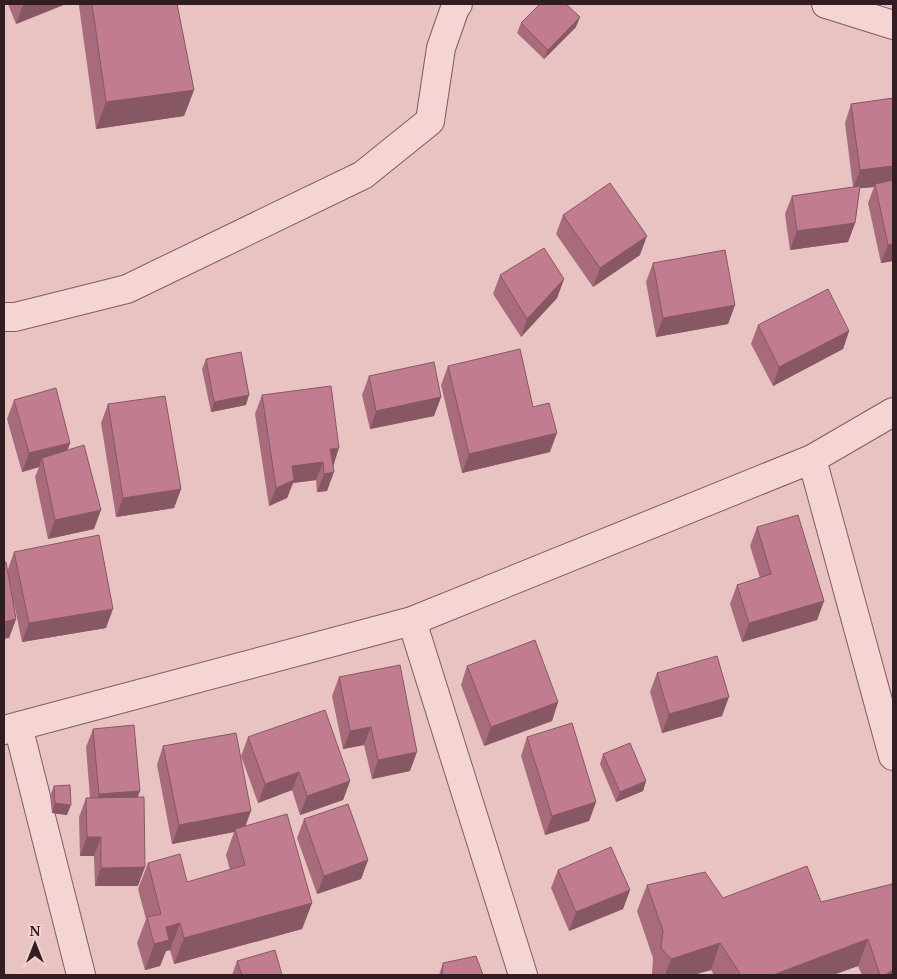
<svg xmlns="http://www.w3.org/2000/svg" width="897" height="979" font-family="'Noto Serif',serif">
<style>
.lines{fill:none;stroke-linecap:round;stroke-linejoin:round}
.street-casing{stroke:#805b61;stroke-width:30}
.street{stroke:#f4d5d4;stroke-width:28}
.wall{fill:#a76b7b}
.shaded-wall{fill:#885764}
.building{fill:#c27c8f;stroke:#885764}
</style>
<rect width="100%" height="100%" fill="#e8c3c2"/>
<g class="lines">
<!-- street casing -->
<g class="street-casing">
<path id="street" d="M826,4L893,25
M4,317H15L127,289L363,175L430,121L441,48L455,8L458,4
M812,459L893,756
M412,621L523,975
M18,726L81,975
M4,730L412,621L812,459L893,412"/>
</g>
<!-- street -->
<use href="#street" class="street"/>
</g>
<!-- wall -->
<path class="wall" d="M8,4H66L16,24Z
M79,4H177L194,90L184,116L96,129L79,6Z
M521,23L576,27L544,59L517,33Z
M893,98V261L881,263L868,203L874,187L860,188L855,223L848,242L790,250L785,214L792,196L853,187L845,123L851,104Z
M563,215L640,255L593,287L556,234Z
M653,263L735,305L728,324L656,337L646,282Z
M500,275L564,279L557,298L521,337L493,294Z
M758,325L849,331L843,349L773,386L751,344Z
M206,359L246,405L211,412L202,369Z
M448,366L533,407L550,452L462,473L441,385Z
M369,376L441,397L434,416L370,429L362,395Z
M262,395L333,467L327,491L317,492L316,480L293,483L287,498L269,506L255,414Z
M14,400L70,443L67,451L94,529L48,539L35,477L39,467L22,472L7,419Z
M108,404L181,489L174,508L116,517L101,423Z
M757,527L824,601L817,620L742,642L730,604L737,585L760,578L750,546Z
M14,552L106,628L22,642L13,599L16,619L9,638L8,569Z
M467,666L558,702L552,721L484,746L461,685Z
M657,673L722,716L662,733L650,692Z
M339,677L410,771L372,779L364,745L343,749L332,696Z
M93,729L137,797L138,886H95L94,856H80L79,817L86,798H90L86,747Z
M248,737L350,781L343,800L300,815L292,790L258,803L241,756Z
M527,737L596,802L589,821L545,835L521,756Z
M163,746L246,826L312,903L302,929L174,964L170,950L166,951L160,966L145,970L137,943L146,919L138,889L148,863L187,882L230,870L226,855L234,832L172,844L157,765Z
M603,754L646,781L643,791L616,802L600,764Z
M54,786L67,815L52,813L50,796Z
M304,819L368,860L361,879L317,894L297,838Z
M558,870L630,890L623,909L569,931L551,888Z
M892,884L893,975H862L858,966L833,975H714L711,970L693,975H653L652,974L653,958L637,911L647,885L723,898L821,902Z
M237,961L282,975H232Z
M443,963L483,975H439Z"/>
<!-- shaded-wall -->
<path class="shaded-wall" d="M26,4H66L16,24L23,5Z
M580,17L576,27L544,59L548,50Z
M194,90L184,116L96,129L106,102Z
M893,166V184H875L874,187L853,189L860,170Z
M855,223L848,242L790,250L797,231Z
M647,236L640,255L593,287L600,268Z
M893,244V261L881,263L888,245Z
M564,279L557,298L521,337L527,319Z
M735,305L728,324L656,337L663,318Z
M849,331L843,349L773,386L779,367Z
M249,395L246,405L211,412L214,402Z
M441,397L434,416L370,429L376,411Z
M557,433L550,452L462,473L469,454Z
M70,443L63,462L42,458L39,467L22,472L29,453Z
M339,448L333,467L330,449Z
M323,462L316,480L293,483L287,498L269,506L276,488L292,466Z
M334,472L327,491L317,492L324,474Z
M181,489L174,508L116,517L123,498Z
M101,510L94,529L48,539L55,520Z
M824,601L817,620L742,642L749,623Z
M113,609L106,628L22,642L29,623Z
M16,619L9,638L4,639V622Z
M729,697L722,716L662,733L669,714Z
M558,702L552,721L484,746L491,727Z
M371,727L364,745L343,749L350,731Z
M417,752L410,771L372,779L378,760Z
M299,772L292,790L258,803L265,784Z
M350,781L343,800L300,815L307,796Z
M646,781L643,791L616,802L620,792Z
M140,791L133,810L92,813L99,794Z
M596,802L589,821L545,835L552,816Z
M55,803L71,805L67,815L52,813Z
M251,811L244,830L235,829L234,832L172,844L179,825Z
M87,837H101L94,856H80Z
M368,860L361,879L317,894L324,876Z
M145,867L138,886H95L101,868Z
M630,890L623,909L569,931L576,912Z
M312,903L302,929L174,964L184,938Z
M180,923L170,950L166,951L160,966L145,970L154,944L166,927Z
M868,939L858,966L833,975H773Z
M720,943L711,970L693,975H665L671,959Z
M893,970V975H885Z"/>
<!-- building -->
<path class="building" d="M92,4H177L194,90L106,102Z
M540,4H566L580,17L548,50L521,23Z
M893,98V166L860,170L851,104Z
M893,180V244L888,245L875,184Z
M610,183L647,236L600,268L563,215Z
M860,186L855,223L797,231L792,196Z
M544,248L564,279L527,319L500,275Z
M725,250L735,305L663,318L653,263Z
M828,289L849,331L779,367L758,325Z
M520,349L533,407L549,403L557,433L469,454L448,366Z
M241,352L249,395L214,402L206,359Z
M434,362L441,397L376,411L369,376Z
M331,386L339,448L330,449L334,472L324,474L323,462L292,466L294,480L276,488L262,395Z
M56,388L70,443L29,453L14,400Z
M165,396L181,489L123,498L108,404Z
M84,445L101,510L55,520L42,458Z
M798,515L824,601L749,623L737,585L771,574L757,527Z
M99,535L113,609L29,623L14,552Z
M4,562H6L16,619L4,622Z
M535,640L558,702L491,727L467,666Z
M717,656L729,697L669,714L657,673Z
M400,665L417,752L378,760L371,727L350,731L339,677Z
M325,710L350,781L307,796L299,772L265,784L248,737Z
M572,723L596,802L552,816L527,737Z
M134,725L140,791L99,794L93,729Z
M236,733L251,811L179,825L163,746Z
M630,743L646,781L620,792L603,754Z
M70,785L71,805L55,803L54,786Z
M144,797L145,867L101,868V837H87L86,798Z
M348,804L368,860L324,876L304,819Z
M287,814L312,903L184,938L180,923L166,927L169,940L154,944L147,917L161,914L148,863L180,854L187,882L245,865L235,829Z
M611,847L630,890L576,912L558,870Z
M807,866L821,902L892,884L893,889V970L885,975H880L868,939L773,975H741L720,943L671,959L661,948L663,931L647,885L705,872L723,898Z
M275,950L282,975H242L237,961Z
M476,956L483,975H442L443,963Z"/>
<!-- border -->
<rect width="897" height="979" fill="none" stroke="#321e22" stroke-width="10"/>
<!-- north arrow -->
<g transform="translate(35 944)" stroke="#f1d2d1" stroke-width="4" paint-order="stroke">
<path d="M0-4L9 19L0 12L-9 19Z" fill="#321e22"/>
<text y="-8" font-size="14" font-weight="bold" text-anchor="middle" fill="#321e22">N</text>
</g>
</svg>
